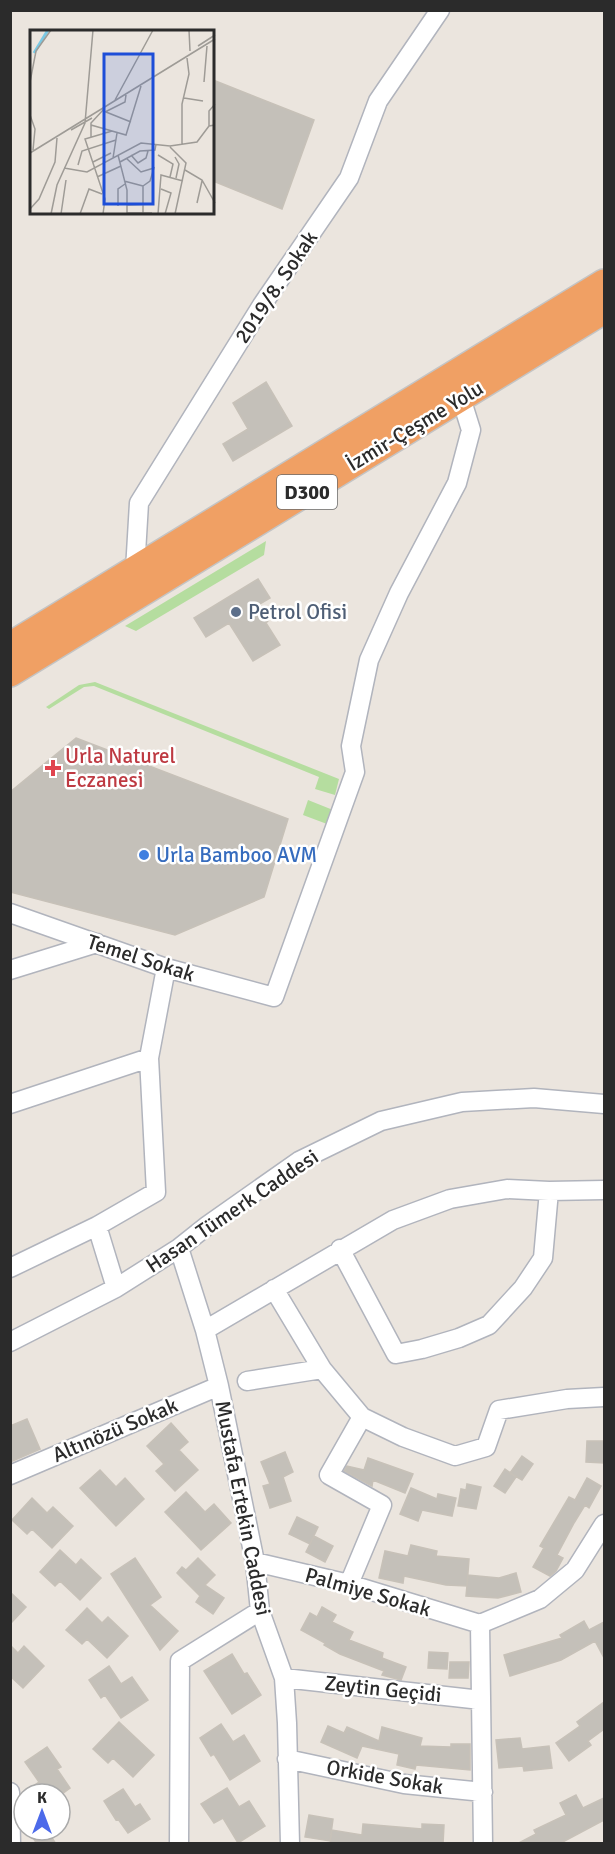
<svg xmlns="http://www.w3.org/2000/svg" width="615" height="1854" font-family="Signika,sans-serif">
<style>
.green{fill:#b5dd9f}
.building{fill:#c4c0b9;stroke:#c7c1b8;stroke-width:1.5}
.lines{fill:none;stroke-linecap:round;stroke-linejoin:round}
.minor-casing{stroke:#b1b4bd;stroke-width:21}
.highway-casing{stroke:#c4c4c4;stroke-width:30}
.minor{stroke:#fff;stroke-width:18}
.highway{stroke:#f0a064;stroke-width:27}
.service-dot{fill:#5c6f8a;stroke:#fff;stroke-width:2}
.health-dot{fill:#e0444e;stroke:#fff;stroke-width:2}
.shop-dot{fill:#3f7fe0;stroke:#fff;stroke-width:2}
.labels{text-anchor:middle;dominant-baseline:central;stroke-width:5;stroke-linejoin:round;paint-order:stroke}
.shield{fill:#fff;stroke:#6b6b6b;stroke-width:1.5}
.shield-label{font-size:20px;font-weight:bold;fill:#2b2b2b}
.street-label{font-size:21px;fill:#2b2b2b;stroke:#fff}
.service-label{font-size:21px;fill:#4e5e75;stroke:#fff;text-anchor:start}
.health-label{font-size:21px;fill:#be3a42;stroke:#fff;text-anchor:start}
.shop-label{font-size:21px;fill:#366cbe;stroke:#fff;text-anchor:start}
.inset-river{fill:none;stroke:#7ac9e4;stroke-width:3}
.inset-road{fill:none;stroke:#9e9b96;stroke-width:1.5}
.view{fill:#1d4ed8;fill-opacity:0.15;stroke:#1d4ed8;stroke-width:3}
.inset-edge{fill:none;stroke:#2b2b2b;stroke-width:3}
</style>
<rect width="100%" height="100%" fill="#ebe5de"/>
<!-- green -->
<path class="green" d="M266,541L264,555L136,631L125,626Z
M95,682L339,779L335,795L315,789L319,777L94,686L84,687L49,709L46,707L79,685Z
M308,800L333,810L327,824L303,815Z"/>
<!-- building -->
<path class="building" d="M213,80L314,120L282,209L213,181Z
M266,382L292,426L233,461L223,444L248,429L233,403Z
M258,579L270,598L258,605L268,621L266,623L280,645L253,661L229,623L206,637L194,618Z
M76,738L288,819L264,897L175,935L10,892V792Z
M27,1419L40,1449L10,1462V1426Z
M171,1423L188,1442L179,1450L198,1470L175,1491L156,1471L164,1464L147,1446Z
M587,1441H604V1463L586,1462Z
M285,1452L293,1472L283,1477L291,1501L270,1508L263,1486L270,1484L261,1462Z
M522,1456L533,1464L522,1480L510,1473Z
M368,1458L413,1474L405,1493L373,1480L372,1486L344,1471L347,1466L364,1470Z
M505,1469L516,1477L505,1493L494,1486Z
M100,1470L116,1487L125,1478L144,1499L116,1526L80,1488Z
M587,1478L601,1486L589,1508L585,1505L574,1523L557,1555L563,1558L556,1571L550,1576L533,1567L544,1548L540,1546L569,1497L575,1500Z
M467,1484L481,1487L476,1509L458,1506L461,1489L466,1490Z
M411,1488L437,1499L438,1494L456,1498L452,1516L422,1510L418,1521L400,1514Z
M186,1492L205,1512L214,1504L231,1523L201,1550L165,1512Z
M32,1498L47,1513L53,1507L73,1526L52,1548L32,1529L27,1534L12,1520Z
M297,1517L318,1527L310,1544L289,1534Z
M314,1536L333,1546L325,1562L306,1552Z
M411,1545L437,1551L436,1556L469,1559L467,1586L446,1585L404,1576L403,1583L379,1578L385,1551L408,1556Z
M60,1550L76,1565L81,1559L101,1578L80,1600L60,1581L55,1586L40,1572Z
M135,1558L161,1597L150,1605L178,1631L160,1650L111,1574Z
M198,1558L215,1575L205,1585L224,1598L213,1614L196,1602L200,1596L177,1573L182,1567L186,1570Z
M516,1573L521,1592L498,1598L466,1596L468,1575L499,1578Z
M10,1592L26,1607L10,1624Z
M322,1607L336,1615L332,1622L353,1632L349,1640L383,1653L382,1658L406,1667L401,1680L382,1675L384,1671L340,1654L324,1645L325,1643L301,1630L310,1613L317,1617Z
M87,1608L102,1623L108,1617L128,1636L107,1658L87,1639L82,1644L66,1630Z
M584,1621L589,1630L604,1622V1658L595,1641L561,1660L510,1676L504,1655L562,1638L560,1635Z
M10,1645L18,1653L24,1646L44,1666L23,1688L10,1676Z
M429,1652L448,1653L447,1669L428,1668Z
M232,1654L244,1674L247,1673L261,1695L232,1714L204,1671Z
M450,1662H469L468,1678H449Z
M109,1666L121,1684L132,1677L148,1700L121,1718L105,1695L101,1698L89,1680Z
M604,1702V1729L588,1741L591,1745L569,1761L556,1743L580,1726L577,1722Z
M119,1722L154,1755L133,1777L113,1758L108,1763L93,1749Z
M221,1724L233,1742L244,1735L260,1761L230,1780L214,1754L211,1756L200,1738Z
M328,1726L344,1733L347,1727L379,1741L382,1727L422,1738L420,1746L451,1747V1744H470V1770L416,1765L415,1769L397,1765L399,1754L362,1746L357,1758L321,1742Z
M520,1738L522,1749L549,1746L552,1768L524,1771L523,1766L499,1768L496,1740Z
M47,1747L61,1767L57,1769L70,1788L62,1794H21L39,1782L25,1762Z
M227,1788L239,1807L249,1801L265,1826L238,1843L223,1818L214,1823L201,1804Z
M123,1789L135,1807L140,1804L150,1819L128,1833L118,1819L116,1820L104,1801Z
M576,1795L583,1808L604,1798V1820L559,1844H517L536,1834L534,1830L566,1815L560,1803Z
M309,1815L333,1819L330,1841L305,1837Z
M363,1824L422,1829V1824L444,1825L443,1844H330L332,1830L362,1835Z
M28,1830H47L56,1844H37Z"/>
<g class="lines">
<!-- minor casing -->
<g class="minor-casing">
<path id="minor" d="M135,570L139,503L262,305L349,178L378,101L440,10
M10,913L166,968L274,997L355,772L351,746L369,660L399,593L457,483L471,430L461,398
M10,970L97,943
M10,1104L149,1058
M179,1248L205,1330L219,1386L255,1562L260,1611L284,1678L287,1723L290,1844
M340,1249L396,1354L422,1349L459,1338L489,1325L523,1288L543,1258L549,1191
M10,1268L97,1226
M116,1288L97,1226L156,1192L149,1058L166,968
M274,1289L322,1369L362,1417L403,1437L455,1456L486,1447L499,1410L567,1399L604,1397
M205,1330L393,1220L450,1199L507,1189L549,1191L604,1190
M10,1342L116,1288L179,1248L208,1225L299,1161L381,1121L462,1102L534,1098L604,1104
M247,1381L322,1369
M10,1475L219,1386
M255,1562L349,1584L480,1624
M349,1584L382,1505L329,1475L362,1417
M480,1624L483,1844
M480,1624L540,1599L575,1570L604,1524
M284,1678L481,1700
M287,1759L404,1784L483,1792
M10,1792L11,1844
M179,1844L180,1661L260,1611"/>
</g>
<!-- highway casing -->
<g class="highway-casing">
<path id="highway" d="M10,646L604,283
M10,673L604,310"/>
</g>
<!-- minor -->
<use href="#minor" class="minor"/>
<!-- highway -->
<use href="#highway" class="highway"/>
</g>
<!-- markers -->
<circle class="service-dot" cx="236" cy="612" r="6"/>
<path class="health-dot" d="M50 759h6v6h6v6h-6v6h-6v-6h-6v-6h6z"/>
<circle class="shop-dot" cx="144" cy="855" r="6"/>
<g class="labels">
<!-- shield labels -->
<rect class="shield" x="277" y="475" width="60" height="34" rx="4.5"/>
<g class="shield-label">
<text x="307" y="492">D300</text>
</g>
<!-- street labels -->
<g class="street-label">
<text transform="translate(276 287) rotate(-56)">2019/8. Sokak</text>
<text transform="translate(415 426) rotate(-31)">İzmir-Çeşme Yolu</text>
<text transform="translate(141 958) rotate(18)">Temel Sokak</text>
<text transform="translate(232 1211) rotate(-34)">Hasan Tümerk Caddesi</text>
<text transform="translate(115 1430) rotate(-23)">Altınözü Sokak</text>
<text transform="translate(243 1508) rotate(79)">Mustafa Ertekin Caddesi</text>
<text transform="translate(368 1592) rotate(16)">Palmiye Sokak</text>
<text transform="translate(383 1689) rotate(6)">Zeytin Geçidi</text>
<text transform="translate(385 1777) rotate(10)">Orkide Sokak</text>
</g>
<!-- service labels -->
<g class="service-label">
<text x="248" y="612">Petrol Ofisi</text>
</g>
<!-- health labels -->
<g class="health-label">
<text x="65" y="756">Urla Naturel<tspan x="65" dy="24">Eczanesi</tspan></text>
</g>
<!-- shop labels -->
<g class="shop-label">
<text x="156" y="855">Urla Bamboo AVM</text>
</g>
</g>
<!-- overview -->
<g transform="translate(30 30)">
<rect width="184" height="184" fill="#ebe5de"/>
<path class="inset-river" d="M4,23L18,0"/>
<path class="inset-road" d="M159,0L160,21M168,16L185,5M0,52L6,21L21,0M174,52L177,16M154,68L173,71M85,70L123,0M75,82L95,72L96,65M76,82L101,92M0,85L5,99L3,120M61,95L96,105L111,56M179,96V81L185,74M41,100L62,88M61,107V93L74,79M152,114V74L159,44L157,28M140,117L156,133L145,184M0,123L185,9M88,125L97,160V184M101,125L108,133L116,128L118,121M128,125L143,134L140,147M145,127L149,134L146,148M83,128L87,103M96,128L111,142L124,138L120,151L113,156M63,132L81,123M90,132L110,121L125,120L126,114M48,135L52,121L86,110M34,138L57,142L111,113L140,116L167,112L179,96L185,95M155,140L172,150L185,173M67,147L91,136M94,151L113,156M113,156V183M131,159L141,163L135,184M167,173L172,151M97,175L123,174M88,176V159L95,154M0,179L9,169L25,132L27,108M97,183H122M21,184L27,155L55,93L63,0M31,184L36,150M50,184L59,159L72,164M73,184L75,169L55,109L82,101M128,184L131,145L153,151"/>
<path class="view" d="M74,24H123V174H74Z"/>
<rect width="184" height="184" class="inset-edge"/>
</g>
<!-- border -->
<rect width="615" height="1854" fill="none" stroke="#2b2b2b" stroke-width="24"/>
<!-- north arrow -->
<g transform="translate(42 1812)"><circle r="28" fill="#ffffff" stroke="#aaaaaa" stroke-width="1.5"/>
<path d="M0-4.5L10 22L0 15L-10 22Z" fill="#4c6aea"/>
<text y="-9" font-size="16" font-weight="bold" text-anchor="middle" fill="#2b2b2b">K</text>
</g>
</svg>
